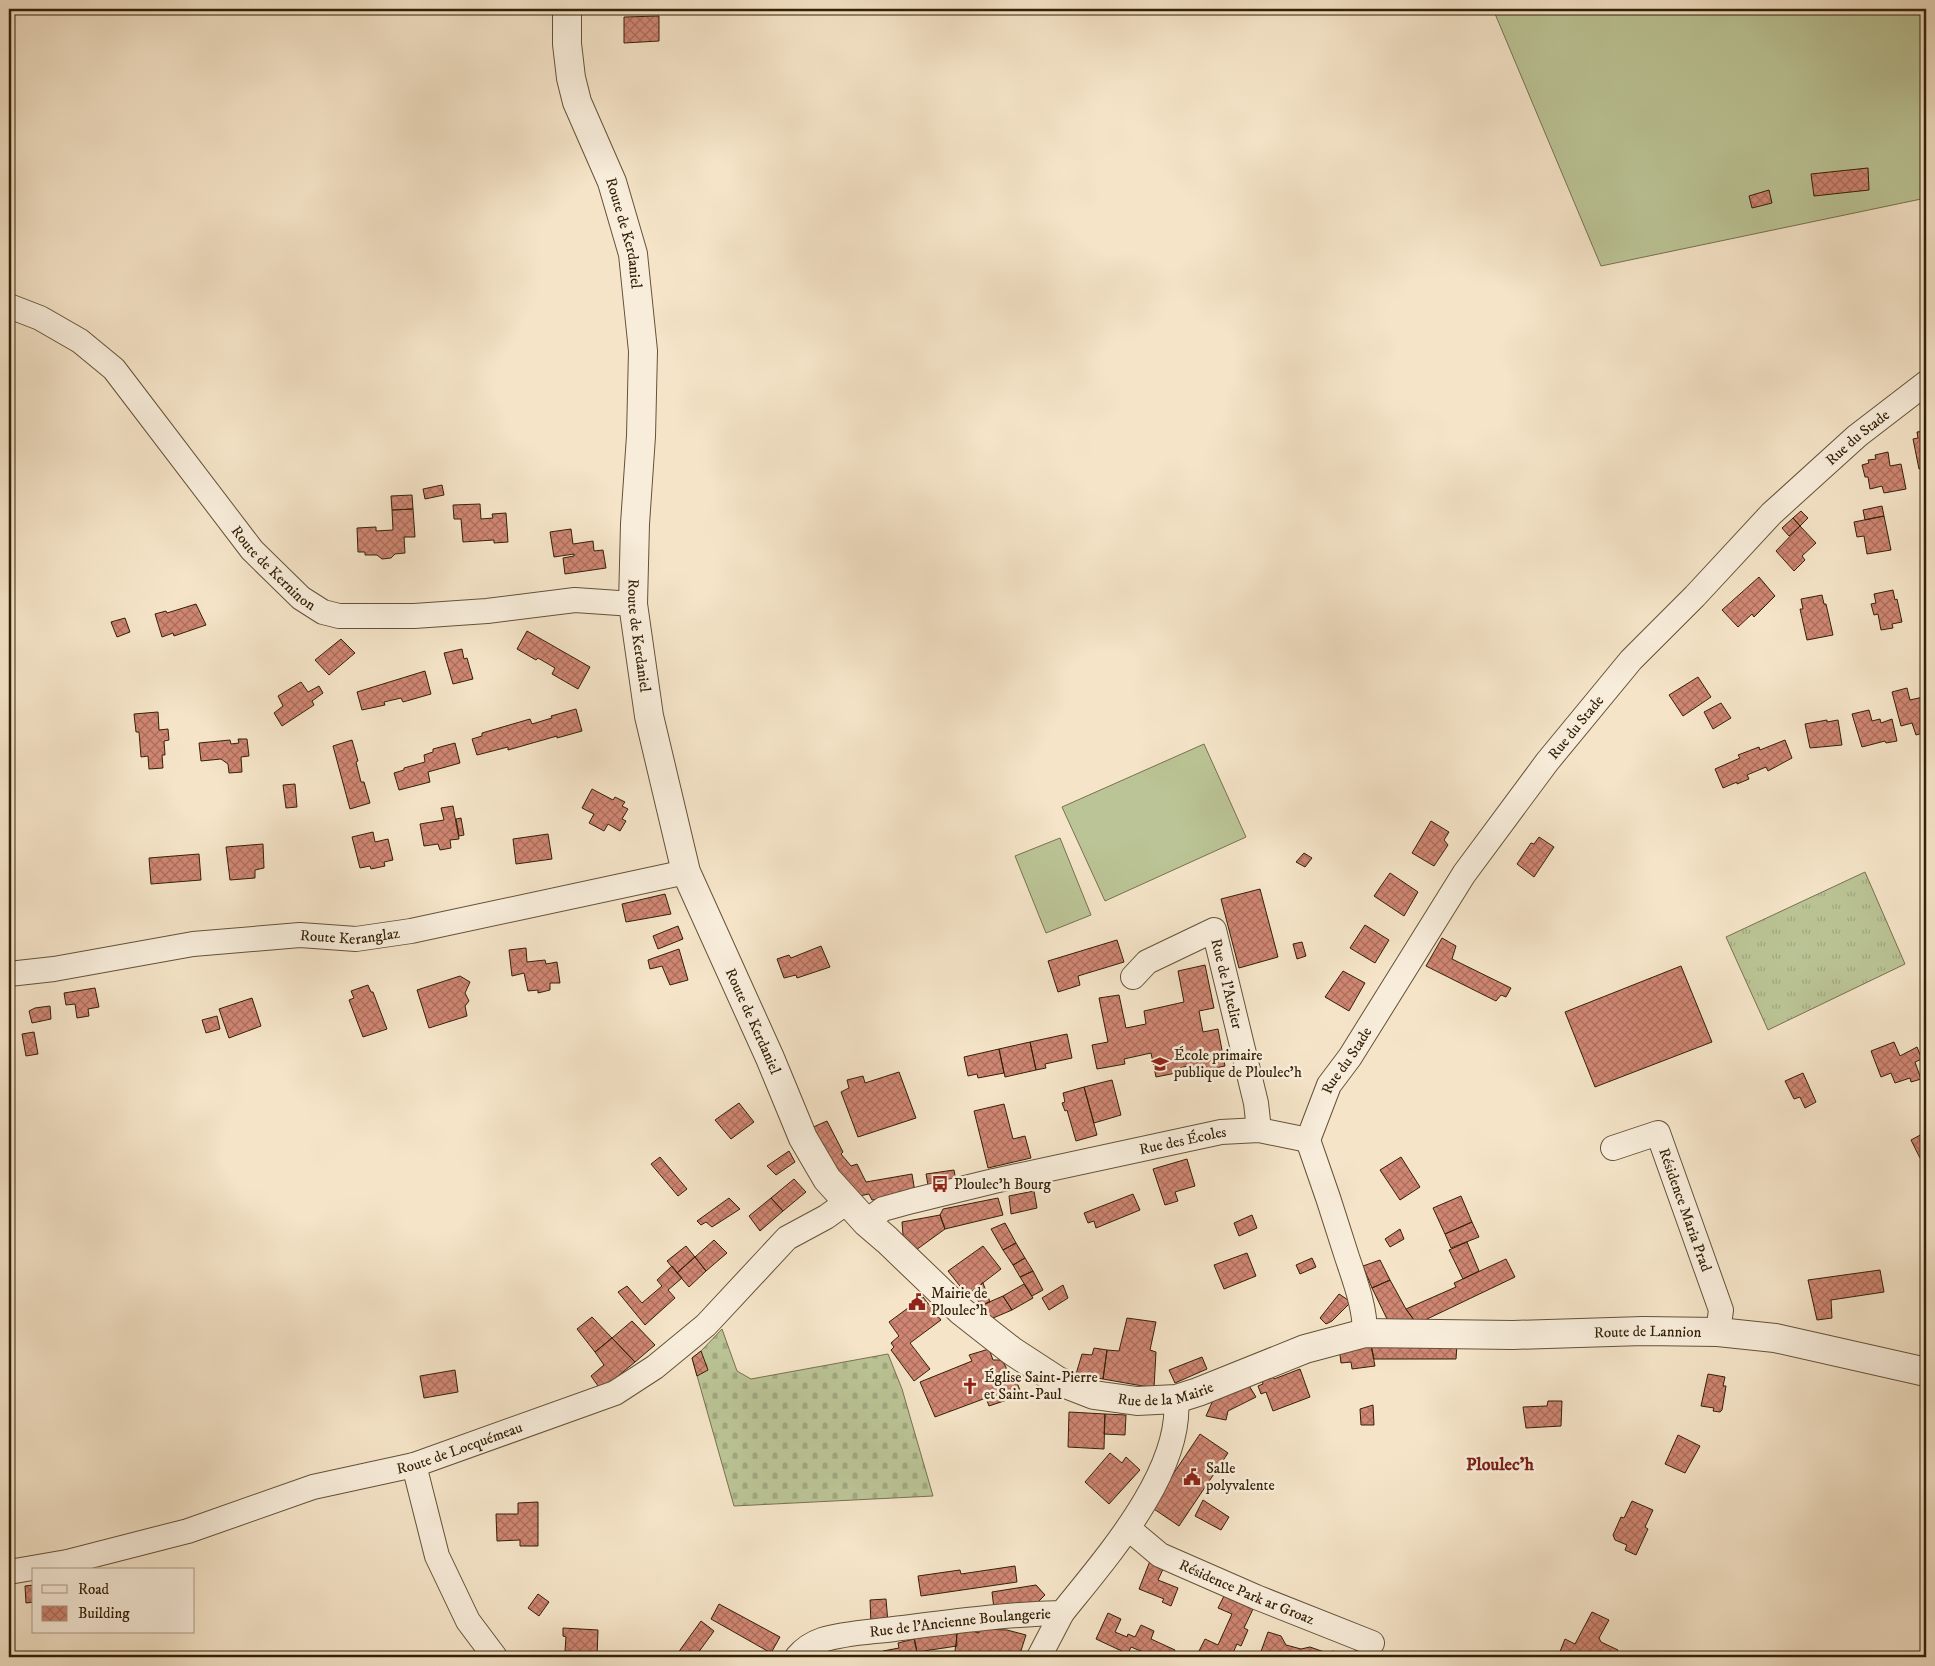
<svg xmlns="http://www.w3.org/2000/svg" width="1935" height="1666" font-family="'IM FELL DW Pica',serif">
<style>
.grass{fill:url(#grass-tufts);stroke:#77724e}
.cemetery{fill:url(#cemetery-stones);stroke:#77724e}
.garden{fill:#bbc496;stroke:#77724e}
.building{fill:url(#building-cross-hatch);stroke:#332107}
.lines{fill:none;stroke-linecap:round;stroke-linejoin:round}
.minor-casing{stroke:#645237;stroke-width:26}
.tertiary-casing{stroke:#645237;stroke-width:30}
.minor{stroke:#f8eddb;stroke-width:24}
.tertiary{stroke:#f8eddb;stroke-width:28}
.labels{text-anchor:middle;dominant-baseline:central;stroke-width:5;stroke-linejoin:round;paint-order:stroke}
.street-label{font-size:15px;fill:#332107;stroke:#f8eddb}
.poi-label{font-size:15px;fill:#332107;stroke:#f8eddb;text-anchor:start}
.quarter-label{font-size:18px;font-weight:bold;fill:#7a1f14;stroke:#f8eddb}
</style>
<defs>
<pattern id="grass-tufts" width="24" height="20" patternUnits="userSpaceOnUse" patternTransform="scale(1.25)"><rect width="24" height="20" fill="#bbc496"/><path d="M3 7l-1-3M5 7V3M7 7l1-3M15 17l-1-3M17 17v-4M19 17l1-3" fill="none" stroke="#a1a880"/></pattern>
<pattern id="cemetery-stones" width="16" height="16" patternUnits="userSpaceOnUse" patternTransform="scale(1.25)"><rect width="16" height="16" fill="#bbc496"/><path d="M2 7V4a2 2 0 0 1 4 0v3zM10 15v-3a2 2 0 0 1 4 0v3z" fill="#a1a880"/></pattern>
<pattern id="building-cross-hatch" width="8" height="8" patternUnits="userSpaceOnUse" patternTransform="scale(1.25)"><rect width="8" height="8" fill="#d08673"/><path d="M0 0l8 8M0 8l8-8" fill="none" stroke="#a96d5c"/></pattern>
</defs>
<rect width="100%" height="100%" fill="#f5e4c8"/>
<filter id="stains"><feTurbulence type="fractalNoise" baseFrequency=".004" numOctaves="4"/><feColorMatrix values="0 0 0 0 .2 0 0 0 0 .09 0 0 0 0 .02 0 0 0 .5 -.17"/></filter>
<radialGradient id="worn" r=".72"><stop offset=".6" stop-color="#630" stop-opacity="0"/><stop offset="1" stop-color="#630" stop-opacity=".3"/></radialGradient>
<!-- grass -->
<path class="grass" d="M1865,872L1905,964L1768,1030L1726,937Z"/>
<!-- cemetery -->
<path class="cemetery" d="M722,1329L737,1371L751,1379L888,1354L902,1389L933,1496L734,1506L692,1358L701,1351Z"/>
<!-- garden -->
<path class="garden" d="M1493,9H1926V198L1601,266Z
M1204,744L1246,837L1105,901L1062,807Z
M1060,838L1091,915L1046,933L1015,856Z"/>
<!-- building -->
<path class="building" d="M659,16V41L624,43V17Z
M1868,168L1869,190L1814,196L1811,174Z
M1769,190L1772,203L1752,208L1749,196Z
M1926,431V468L1919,469L1913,439L1918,438L1917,432Z
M1888,452L1890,466L1901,464L1906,489L1884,493L1882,486L1870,489L1868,477H1865L1862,465L1869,463L1868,460L1876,459L1875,455Z
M442,485L444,495L425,499L423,489Z
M412,495L413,509L392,510L391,496Z
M480,504L481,519L493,518L492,514L506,513L508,542L494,543V540L463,542L461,519H454L453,505Z
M1882,506L1884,516L1865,520L1863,510Z
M1926,507V540L1921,508Z
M413,509L415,537H404L405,553L395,554L391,558L382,559L377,555H365V552H358L357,528L376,527V531L393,530L392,510Z
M1801,511L1808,518L1800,526L1793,518Z
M1884,516L1891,550L1867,554L1864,536L1857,537L1854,522Z
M1793,518L1800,526L1789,536L1782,528Z
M1800,526L1816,543L1802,556L1805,560L1794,571L1776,551Z
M571,529L573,544L593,541L594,551L603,550L606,568L565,574L563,558L574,556V554L554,557L550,532Z
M1759,577L1775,596L1754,617L1752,614L1738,627L1722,610Z
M1893,590L1895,600L1897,599L1902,622L1892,624L1893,628L1881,630L1878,614L1874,615L1871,604L1876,603L1874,594Z
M1822,595L1824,604H1826L1833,635L1807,640L1800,609H1803L1801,599Z
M196,604L206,625L174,636L173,633L162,637L155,614L166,611L167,613Z
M125,618L130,632L117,637L111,622Z
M527,631L590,667L578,689L552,674L555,668L538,658L536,660L517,649Z
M341,639L355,653L329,675L315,660Z
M462,649L464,659L467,658L473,679L453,684L444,653Z
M425,671L431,694L403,702L401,698L384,702L385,705L362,710L357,692Z
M1698,677L1711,697L1683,716L1669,695Z
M301,682L308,692L319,686L323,693L312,701L314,705L282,726L274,713L283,706L278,696Z
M1907,688L1910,700L1923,697L1926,707V732L1916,735L1912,723L1901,726L1892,692Z
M1721,703L1731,718L1713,729L1704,712Z
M576,709L582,731L557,738V736L508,750V747L477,755L472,739L482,736V733L530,719L532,724L552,718L551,716Z
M1869,710L1872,721L1880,719L1881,723L1892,719L1897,741L1886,743L1885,741L1862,747L1852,714Z
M158,712L159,730L168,729L169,740L164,741L165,755H162L163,768L149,769L148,756L141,757L139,732H136L134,714Z
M1827,720V722L1838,720L1842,745L1810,748L1805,724Z
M238,739H247L249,756L241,757L242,772L229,773L228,764L221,759L201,761L199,743L230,740L231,744L239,743Z
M352,740L358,761L356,762L361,782H364L370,803L350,809L333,746Z
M1785,740L1792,758L1768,771L1766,767L1747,775L1749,779L1737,784V782L1723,788L1715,769L1740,758L1738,755L1759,747L1760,750Z
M455,743L460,763L428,772L430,782L399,790L394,773L404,770V768L425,762L424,755L433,752V749Z
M295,784L297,807L286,808L283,785Z
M592,789L613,800L615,797L625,802L622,806L628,809L622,819L626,821L620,831L608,824L604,831L589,823L594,814L582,808Z
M453,806L459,839L450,840L451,848L440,850L438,844L424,846L420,824L444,820L441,808Z
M461,818L464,835L459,836L456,819Z
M1431,821L1449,832L1444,840L1448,845L1434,866L1412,853Z
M373,832L375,842L388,839L393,860L384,862L385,866L371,869L370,866L360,868L352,837Z
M548,834L552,859L516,864L513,839Z
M1539,837L1554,847L1534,877L1517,864L1531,843L1534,844Z
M263,844L264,868L255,870V878L230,880L226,847Z
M1304,853L1312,858L1305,867L1296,862Z
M199,854L201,880L151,884L149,858Z
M1390,873L1418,892L1404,916L1374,896Z
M1260,889L1278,957L1239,968L1221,899Z
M665,894L671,914L626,922L622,904Z
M1365,925L1389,940L1375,963L1350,948Z
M678,926L683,939L658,949L653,936Z
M1442,938L1456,946L1452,959L1511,988L1506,997L1501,995L1496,1001L1426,966Z
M1117,940L1124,962L1078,976L1080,985L1058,992L1048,961Z
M1302,942L1306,956L1297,959L1293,944Z
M821,946L830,967L797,978L796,975L784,978L777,959L789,955L791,958Z
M526,948L527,962L545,960L546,964L557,962L560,983H550V990L538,993V990L528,991L524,973L512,976L509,950Z
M679,949L688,980L670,985L662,966L650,969L648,960Z
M1205,965L1214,1008L1199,1011L1203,1032L1218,1029L1225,1066L1189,1073L1188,1066L1180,1068L1181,1072L1156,1077L1151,1053L1124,1059L1125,1064L1097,1069L1092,1045L1108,1042L1099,998L1119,995L1126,1028L1146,1024L1144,1011L1184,1002L1178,971Z
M1681,966L1712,1042L1595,1087L1565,1012Z
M1343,971L1365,983L1349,1011L1325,997Z
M460,976L470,982L465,993L469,1001L465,1006L467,1016L429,1028L417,990Z
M368,985L371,992H373L387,1029L363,1037L349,1000L354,998L351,991Z
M95,988L99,1007L88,1009L89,1016L77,1018L75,1004L66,1005L64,993Z
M252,998L261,1026L229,1038L219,1009Z
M50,1006L51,1019L32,1023L29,1011L35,1008Z
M217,1016L220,1029L206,1033L202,1020Z
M34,1032L38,1054L26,1056L22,1034Z
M1067,1034L1072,1058L1045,1064L1046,1068L1036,1070L1030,1042Z
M1030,1042L1036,1070L1005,1077L999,1049Z
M1894,1042L1900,1056L1917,1047L1922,1059L1915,1062L1921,1079L1911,1082L1910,1078L1895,1083L1891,1073L1881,1077L1871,1051Z
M999,1049L1004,1073L978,1078L977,1074L968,1076L964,1057Z
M899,1072L916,1118L858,1137L841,1092L849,1088L847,1080L863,1076L865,1083Z
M1803,1073L1816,1102L1805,1108L1800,1097L1794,1099L1785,1081Z
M1112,1080L1121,1115L1094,1123L1084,1087Z
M1084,1087L1097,1135L1076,1141L1067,1110L1065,1111L1062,1103L1065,1102L1063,1093Z
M739,1103L754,1122L731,1139L715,1120Z
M1004,1104L1013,1139L1025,1136L1031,1158L988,1168L974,1111Z
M827,1121L843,1152L841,1154L851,1166L857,1164L866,1182L912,1174L915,1192L872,1200L869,1194L854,1197L811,1128Z
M1926,1132V1158L1925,1155L1920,1158L1911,1140Z
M789,1151L795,1162L776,1175L767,1166Z
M660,1157L687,1189L678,1196L651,1164Z
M1401,1157L1420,1187L1400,1200L1380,1170Z
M1187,1159L1195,1186L1175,1192L1178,1201L1165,1205L1153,1169Z
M954,1170L956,1181L928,1185L926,1174Z
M794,1179L806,1192L783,1211L771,1198Z
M1034,1191L1037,1208L1011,1214L1009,1196Z
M1133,1194L1140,1210L1096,1228L1094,1221L1088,1223L1084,1213Z
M1461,1196L1472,1222L1445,1234L1433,1208Z
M729,1198L740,1209L712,1227L706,1222L701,1225L697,1221Z
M771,1198L783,1211L760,1231L749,1216Z
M998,1198L1003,1215L945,1229L940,1215L943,1209Z
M940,1215L945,1229L916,1250L903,1235L902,1222Z
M1252,1215L1257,1228L1239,1236L1234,1223Z
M1472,1222L1479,1237L1451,1248L1445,1234Z
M1005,1223L1016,1243L1003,1250L991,1229Z
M1400,1229L1404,1239L1390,1247L1385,1239Z
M714,1240L727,1253L706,1271L695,1257Z
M1467,1242L1479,1271L1463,1279L1449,1250Z
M1016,1243L1025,1258L1013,1265L1003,1250Z
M686,1246L695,1257L677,1273L667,1261Z
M983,1246L1001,1269L967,1295L948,1271Z
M1247,1253L1256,1276L1224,1289L1214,1265Z
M695,1257L706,1271L689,1287L677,1273Z
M1025,1258L1033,1271L1020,1277L1013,1265Z
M1312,1258L1316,1267L1300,1274L1296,1265Z
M1506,1259L1515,1277L1425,1320H1414L1406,1309L1456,1287L1454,1283Z
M1380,1260L1390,1280L1372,1288L1363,1266Z
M672,1266L682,1278L668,1290L675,1298L645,1325L618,1292L627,1286L642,1303L662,1286L657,1280Z
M1880,1270L1884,1292L1831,1300L1832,1318L1817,1320L1808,1280Z
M1033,1271L1043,1290L1032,1296L1020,1277Z
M1390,1280L1406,1309L1414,1320L1388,1321L1372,1288Z
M983,1283L990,1302L980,1306L974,1290Z
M1024,1284L1033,1298L1012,1310L1003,1296Z
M1063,1285L1068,1298L1049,1310L1042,1298Z
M1339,1294L1351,1302L1332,1321L1326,1324L1320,1318Z
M1003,1296L1012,1310L986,1321L980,1306Z
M923,1297L941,1320L910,1343L930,1369L914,1381L891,1350L894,1347L891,1343L899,1336L889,1322Z
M592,1317L612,1338L595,1352L577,1329Z
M1127,1318L1156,1322L1150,1350L1156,1352L1154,1388L1103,1379L1107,1350L1119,1351Z
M632,1321L655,1345L635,1362L612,1338Z
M612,1338L635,1362L601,1390L591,1376L604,1365L595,1352Z
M1371,1345H1457L1456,1359H1374Z
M1371,1345L1375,1366L1352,1369L1351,1362L1341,1363L1339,1347Z
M1094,1348L1107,1350L1103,1379L1076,1374L1082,1354L1092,1355Z
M989,1349L993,1360H1002L1006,1367V1379L1015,1378L1020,1390L1013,1393L1016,1397L989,1406L986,1398L935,1417L920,1382L972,1361L969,1355Z
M701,1351L708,1370L697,1376L692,1358Z
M1202,1357L1207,1369L1175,1383L1169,1370Z
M1300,1369L1310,1397L1273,1411L1266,1392L1261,1394L1258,1386L1263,1384L1261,1378L1272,1374L1274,1379Z
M455,1370L458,1392L424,1398L420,1376Z
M1708,1374L1725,1377L1723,1386H1726L1722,1410L1720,1412L1713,1411L1714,1408L1701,1406Z
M1248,1384L1256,1397L1228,1411L1226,1420L1206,1416L1214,1398Z
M1548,1401H1562L1561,1426L1526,1428L1523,1407L1547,1406Z
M1373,1405L1374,1425H1361L1360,1409Z
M1069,1412L1105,1414L1104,1449L1068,1447Z
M1105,1414L1126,1415L1125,1435L1104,1434Z
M1200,1434L1228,1453L1179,1526L1151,1507Z
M1678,1435L1700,1446L1685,1473L1665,1464Z
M1110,1453L1122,1463L1126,1457L1140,1470L1109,1504L1085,1482Z
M1203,1500L1229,1517L1221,1530L1195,1516Z
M1632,1501L1653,1510L1645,1527L1648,1529L1636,1555L1625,1550L1627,1545L1615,1540L1613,1535L1621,1517L1624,1518Z
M538,1502V1546H520V1540L497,1541L496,1514H518V1503Z
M1150,1561L1164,1567L1158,1580L1178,1588L1171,1606L1162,1602L1164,1599L1139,1589Z
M1015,1566L1017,1582L921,1596L918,1576L960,1570L961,1574Z
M34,1585V1602L26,1603L25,1586Z
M1036,1585L1045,1595L1038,1602L994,1609L992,1592Z
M538,1594L549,1602L539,1616L528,1608Z
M1224,1596L1254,1607L1244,1628L1248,1630L1241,1646L1237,1644L1231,1657H1212L1199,1651L1205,1639L1218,1645L1232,1614L1218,1608Z
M886,1599L888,1623L871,1624L870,1600Z
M719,1604L780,1637L771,1653L711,1619Z
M1592,1612L1609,1620L1599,1638L1601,1642L1618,1650L1615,1657H1566L1559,1654L1565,1639L1575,1644Z
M1108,1613L1121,1619L1115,1632L1127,1637L1128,1634L1135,1637L1141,1625L1154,1631L1151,1639L1175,1650L1174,1652L1185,1657H1155L1131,1647L1128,1654L1096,1639Z
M701,1621L714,1631L695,1657H675Z
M563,1628L598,1630L597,1657H582L583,1652L565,1651L566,1637L563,1636Z
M956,1628L957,1646L917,1652L914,1636Z
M962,1628L979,1633L980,1629L1007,1630L1026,1635L1019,1657H974L955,1651L957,1635Z
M1268,1632L1281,1636L1286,1645L1301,1649L1310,1647L1327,1653L1333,1651L1346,1657H1259Z
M914,1639L918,1657H884L883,1651L899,1648L898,1643Z
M1357,1646L1382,1656V1657H1351L1354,1656Z"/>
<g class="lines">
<!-- minor casing -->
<g class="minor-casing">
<g id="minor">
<path id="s1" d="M9,306L40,318L80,341L114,369L252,550L301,598L323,612L339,616H414L487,611L575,600L633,604"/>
<path id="s2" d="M9,974L54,969L193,944L300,935L356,939L411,931L686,872"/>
<path id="s3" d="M1133,977L1147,962L1214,930L1256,1103L1259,1130"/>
<path id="s4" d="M1308,1140L1329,1085L1350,1057L1464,874L1547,762L1631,660L1695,596L1771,514L1857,436L1926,383"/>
<path d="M1308,1140C1322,1179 1335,1218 1347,1257C1355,1281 1365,1307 1365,1333"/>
<path id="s5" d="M1613,1148L1658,1133L1721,1310L1718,1332"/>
<path id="s6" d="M866,1222L883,1209L912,1201L994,1181L1221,1132L1259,1130L1308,1140"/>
<path d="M414,1465L437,1556L468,1621L495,1657"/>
<path id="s7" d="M1129,1529L1160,1555L1256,1597L1372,1643"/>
<path id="s8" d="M9,1572L67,1562L188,1531L313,1487L414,1465L615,1393L655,1367L706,1325L787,1238L826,1217L847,1202"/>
<path id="s9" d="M797,1657C803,1650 813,1643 822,1640C844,1633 871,1632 894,1629C950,1622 1005,1614 1062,1613C1105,1559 1183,1472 1176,1399"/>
<path d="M1039,1657L1062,1613"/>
</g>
</g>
<!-- tertiary casing -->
<g class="tertiary-casing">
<g id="tertiary">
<path id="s10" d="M567,9V44L571,78L577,102L612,182L633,254L643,351L641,436L635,524L633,604L649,716L686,872L770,1058L803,1138L827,1179L866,1222L887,1240L961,1311L1012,1351L1058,1381L1094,1395L1137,1401L1176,1399L1198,1392L1305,1349L1365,1333L1513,1335L1643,1331L1718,1332L1775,1338L1926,1372"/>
</g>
</g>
<!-- minor -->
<use href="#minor" class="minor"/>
<!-- tertiary -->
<use href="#tertiary" class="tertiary"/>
</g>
<!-- icons -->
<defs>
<g id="school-bare" transform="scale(1.35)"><path d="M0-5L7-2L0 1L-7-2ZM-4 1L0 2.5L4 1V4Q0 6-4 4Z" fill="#8f2418" stroke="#f8eddb" stroke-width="2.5" paint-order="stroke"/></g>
<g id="bus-bare" transform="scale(1.35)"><path d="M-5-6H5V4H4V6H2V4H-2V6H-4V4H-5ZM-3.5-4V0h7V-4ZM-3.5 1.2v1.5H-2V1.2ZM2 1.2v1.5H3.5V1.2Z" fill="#8f2418" stroke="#f8eddb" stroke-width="2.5" paint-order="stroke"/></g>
<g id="civic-bare" transform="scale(1.35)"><path d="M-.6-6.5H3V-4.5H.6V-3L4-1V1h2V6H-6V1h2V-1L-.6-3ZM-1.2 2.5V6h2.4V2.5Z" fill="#8f2418" stroke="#f8eddb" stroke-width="2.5" paint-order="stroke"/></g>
<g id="church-bare" transform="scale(1.35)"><path d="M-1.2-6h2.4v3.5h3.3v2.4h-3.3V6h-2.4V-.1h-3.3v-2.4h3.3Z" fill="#8f2418" stroke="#f8eddb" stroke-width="2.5" paint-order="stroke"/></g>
</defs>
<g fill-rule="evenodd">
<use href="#school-bare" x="1160" y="1064"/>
<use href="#bus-bare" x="940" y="1184"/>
<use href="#civic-bare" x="917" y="1302"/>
<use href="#church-bare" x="970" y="1386"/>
<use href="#civic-bare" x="1192" y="1477"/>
</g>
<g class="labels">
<!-- street labels -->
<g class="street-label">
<text stroke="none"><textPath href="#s10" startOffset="234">Route de Kerdaniel</textPath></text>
<text stroke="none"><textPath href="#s4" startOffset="899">Rue du Stade</textPath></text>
<text stroke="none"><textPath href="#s1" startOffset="379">Route de Kerninon</textPath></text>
<text stroke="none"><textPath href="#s10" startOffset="639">Route de Kerdaniel</textPath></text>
<text stroke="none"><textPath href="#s4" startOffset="494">Rue du Stade</textPath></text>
<text stroke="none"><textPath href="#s2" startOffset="344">Route Keranglaz</textPath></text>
<text stroke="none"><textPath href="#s3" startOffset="150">Rue de l'Atelier</textPath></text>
<text stroke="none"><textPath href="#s10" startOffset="1044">Route de Kerdaniel</textPath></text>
<text stroke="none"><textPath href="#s4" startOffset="89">Rue du Stade</textPath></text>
<text stroke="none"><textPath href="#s6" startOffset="329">Rue des Écoles</textPath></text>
<text stroke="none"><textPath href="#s5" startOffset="129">Résidence Maria Prad</textPath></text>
<text stroke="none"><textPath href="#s10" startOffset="2131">Route de Lannion</textPath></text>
<text stroke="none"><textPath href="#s10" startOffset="1638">Rue de la Mairie</textPath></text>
<text stroke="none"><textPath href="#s8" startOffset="468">Route de Locquémeau</textPath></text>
<text stroke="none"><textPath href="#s7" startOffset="135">Résidence Park ar Groaz</textPath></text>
<text stroke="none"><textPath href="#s9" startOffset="170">Rue de l'Ancienne Boulangerie</textPath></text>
</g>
<!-- poi labels -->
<g class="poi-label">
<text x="1174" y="1055">École primaire<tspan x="1174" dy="17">publique de Ploulec'h</tspan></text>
<text x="954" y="1184">Ploulec'h Bourg</text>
<text x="931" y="1293">Mairie de<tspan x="931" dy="17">Ploulec'h</tspan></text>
<text x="984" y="1377">Église Saint-Pierre<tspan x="984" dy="17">et Saint-Paul</tspan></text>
<text x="1206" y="1468">Salle<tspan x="1206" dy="17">polyvalente</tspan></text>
</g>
<!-- quarter labels -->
<g class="quarter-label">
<text x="1500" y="1465">Ploulec'h</text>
</g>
</g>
<!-- margin -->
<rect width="1935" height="1666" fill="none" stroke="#f5e4c8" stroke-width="30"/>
<rect x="10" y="10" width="1915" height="1646" fill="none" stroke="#332107" stroke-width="2.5"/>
<rect x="15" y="15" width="1905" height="1636" fill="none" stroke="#332107"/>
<!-- legend -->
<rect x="32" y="1568" width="162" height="65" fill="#f8eddb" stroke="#a99b86"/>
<rect x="42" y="1585" width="25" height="8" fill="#f8eddb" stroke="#a99b86"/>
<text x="78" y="1594" font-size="15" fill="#332107">Road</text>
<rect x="42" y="1606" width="25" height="15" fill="url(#building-cross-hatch)" stroke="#a99b86"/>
<text x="78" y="1618" font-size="15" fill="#332107">Building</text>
<rect width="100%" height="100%" filter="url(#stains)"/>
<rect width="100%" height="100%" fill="url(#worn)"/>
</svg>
